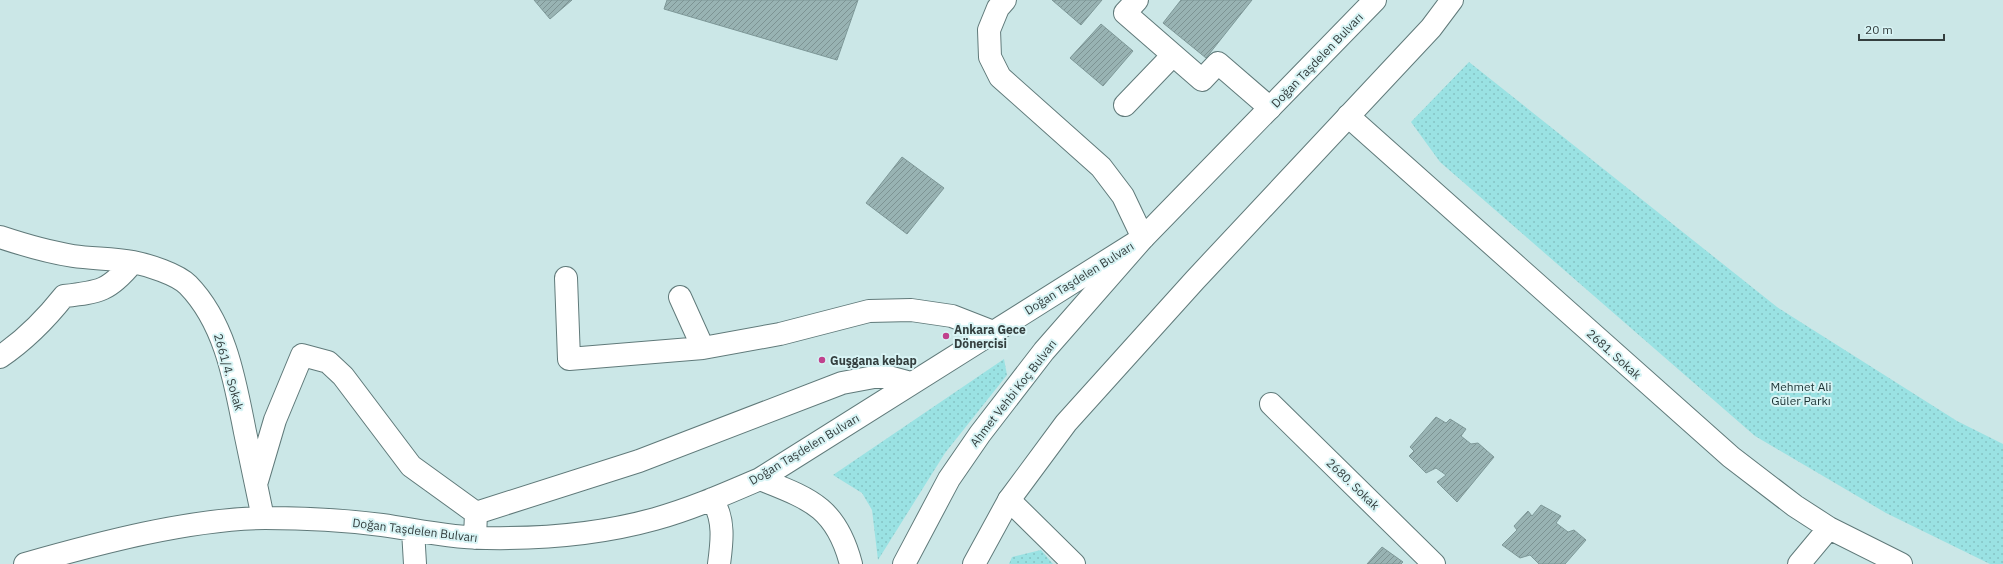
<svg xmlns="http://www.w3.org/2000/svg" width="2003" height="564" font-family="'IBM Plex Sans',sans-serif">
<style>
.green{fill:url(#green-dots)}
.building{fill:url(#building-hatch);stroke:#7e9898}
.lines{fill:none;stroke-linecap:round;stroke-linejoin:round}
.minor-casing{stroke:#607a7a;stroke-width:24}
.major-casing{stroke:#607a7a;stroke-width:24}
.minor{stroke:#fff;stroke-width:22}
.major{stroke:#fff;stroke-width:22}
.poi-dot{fill:#c0418d;stroke:#d8f4f5;stroke-width:1.5}
.labels{text-anchor:middle;dominant-baseline:central;stroke-width:4;stroke-linejoin:round;paint-order:stroke}
.street-label{font-size:12px;fill:#343f3f;stroke:#d8f4f5}
.poi-label{font-size:12px;font-weight:bold;fill:#343f3f;stroke:#d8f4f5;text-anchor:start}
.park-label{font-size:12px;fill:#1c3334;stroke:#d8f4f5}
</style>
<defs>
<pattern id="green-dots" width="8" height="8" patternUnits="userSpaceOnUse"><rect width="8" height="8" fill="#9ae2e3"/><path d="M2 2h.1M6 6h.1" fill="none" stroke="#85c3c4" stroke-width="1.8" stroke-linecap="round"/></pattern>
<pattern id="building-hatch" width="6" height="6" patternUnits="userSpaceOnUse"><rect width="6" height="6" fill="#98b3b3"/><path d="M-1 1l2-2M0 6l6-6M5 7l2-2" fill="none" stroke="#7d9393"/></pattern>
</defs>
<rect width="100%" height="100%" fill="#cbe7e7"/>
<!-- green -->
<path class="green" d="M1469,62L1777,307L1957,421L2003,444V564H1990L1886,513L1755,436L1440,162L1411,122Z
M1004,359L1007,375L945,453L878,560L872,510L862,493L833,475Z
M1041,550L1053,564H1009L1012,557Z"/>
<!-- building -->
<path class="building" d="M534,0H572L550,19Z
M667,0H858L837,60L664,9Z
M1052,0H1102L1081,25Z
M1181,0H1252L1206,58L1163,23Z
M1101,24L1133,51L1103,86L1070,58Z
M902,157L944,188L907,234L866,203Z
M1436,417L1446,423L1450,419L1466,429L1461,436L1471,444L1478,443L1494,457L1457,502L1437,482L1446,475L1436,468L1426,473L1409,456L1414,451L1410,447Z
M1541,505L1561,516L1556,523L1568,532L1574,530L1586,540L1565,564H1539L1530,555L1520,558L1502,545L1517,530L1514,526L1528,511L1532,516Z
M1382,547L1403,562L1401,564H1367Z"/>
<g class="lines">
<!-- minor casing -->
<g class="minor-casing">
<path id="minor" d="M1137,0L1125,13L1202,80L1218,63L1270,108
M1125,105L1173,55
M1348,116L1731,457L1795,506L1829,528L1901,564
M0,237C24,245 48,252 73,256C93,259 113,258 133,262C148,265 177,274 188,285C226,324 235,382 245,432C251,461 257,490 263,518
M566,278L569,359L703,348L780,334L869,311L911,310L952,316L993,332
M680,297L703,348
M0,357C25,340 45,320 64,296C100,292 109,291 133,262
M1271,404L1434,564
M760,479C810,499 836,507 851,564
M257,481L275,420L302,355L328,362L343,376L411,466L476,513
M712,499C725,519 722,542 719,564
M1009,500L1074,564
M413,530L415,564
M475,538L476,513L639,461L842,383L874,377H889L911,383
M25,564C99,543 189,519 265,518C304,518 343,520 382,525C417,530 451,538 486,538C542,539 601,534 655,519C691,509 725,494 760,479L1143,238L1123,196L1101,167L1000,77L990,57L989,30L998,8L1005,0
M1799,564L1829,528"/>
</g>
<!-- major casing -->
<g class="major-casing">
<path id="major" d="M904,564L949,479L980,434L1044,351L1143,238L1375,0
M974,564L1009,500L1066,423L1195,280L1431,28L1452,0"/>
</g>
<!-- minor -->
<use href="#minor" class="minor"/>
<!-- major -->
<use href="#major" class="major"/>
</g>
<!-- markers -->
<g class="poi-dot">
<circle cx="946" cy="336" r="4"/>
<circle cx="822" cy="360" r="4"/>
</g>
<g class="labels">
<!-- street labels -->
<g class="street-label">
<text transform="translate(1317 60) rotate(-46)">Doğan Taşdelen Bulvarı</text>
<text transform="translate(1079 278) rotate(-32)">Doğan Taşdelen Bulvarı</text>
<text transform="translate(1614 354) rotate(42)">2681. Sokak</text>
<text transform="translate(229 372) rotate(74)">2661/4. Sokak</text>
<text transform="translate(1013 393) rotate(-52)">Ahmet Vehbi Koç Bulvarı</text>
<text transform="translate(804 449) rotate(-31)">Doğan Taşdelen Bulvarı</text>
<text transform="translate(1353 484) rotate(44)">2680. Sokak</text>
<text transform="translate(415 530) rotate(7)">Doğan Taşdelen Bulvarı</text>
</g>
<!-- poi labels -->
<g class="poi-label">
<text x="954" y="329">Ankara Gece<tspan x="954" dy="14">Dönercisi</tspan></text>
<text x="830" y="360">Guşgana kebap</text>
</g>
<!-- park labels -->
<g class="park-label">
<text x="1801" y="386">Mehmet Ali<tspan x="1801" dy="14">Güler Parkı</tspan></text>
</g>
</g>
<!-- scale -->
<path d="M1859 34v6h85v-6" fill="none" stroke="#343f3f" stroke-width="2"/>
<text x="1865" y="34" font-size="12" fill="#343f3f" stroke="#d8f4f5" stroke-width="3" paint-order="stroke">20 m</text>
</svg>
